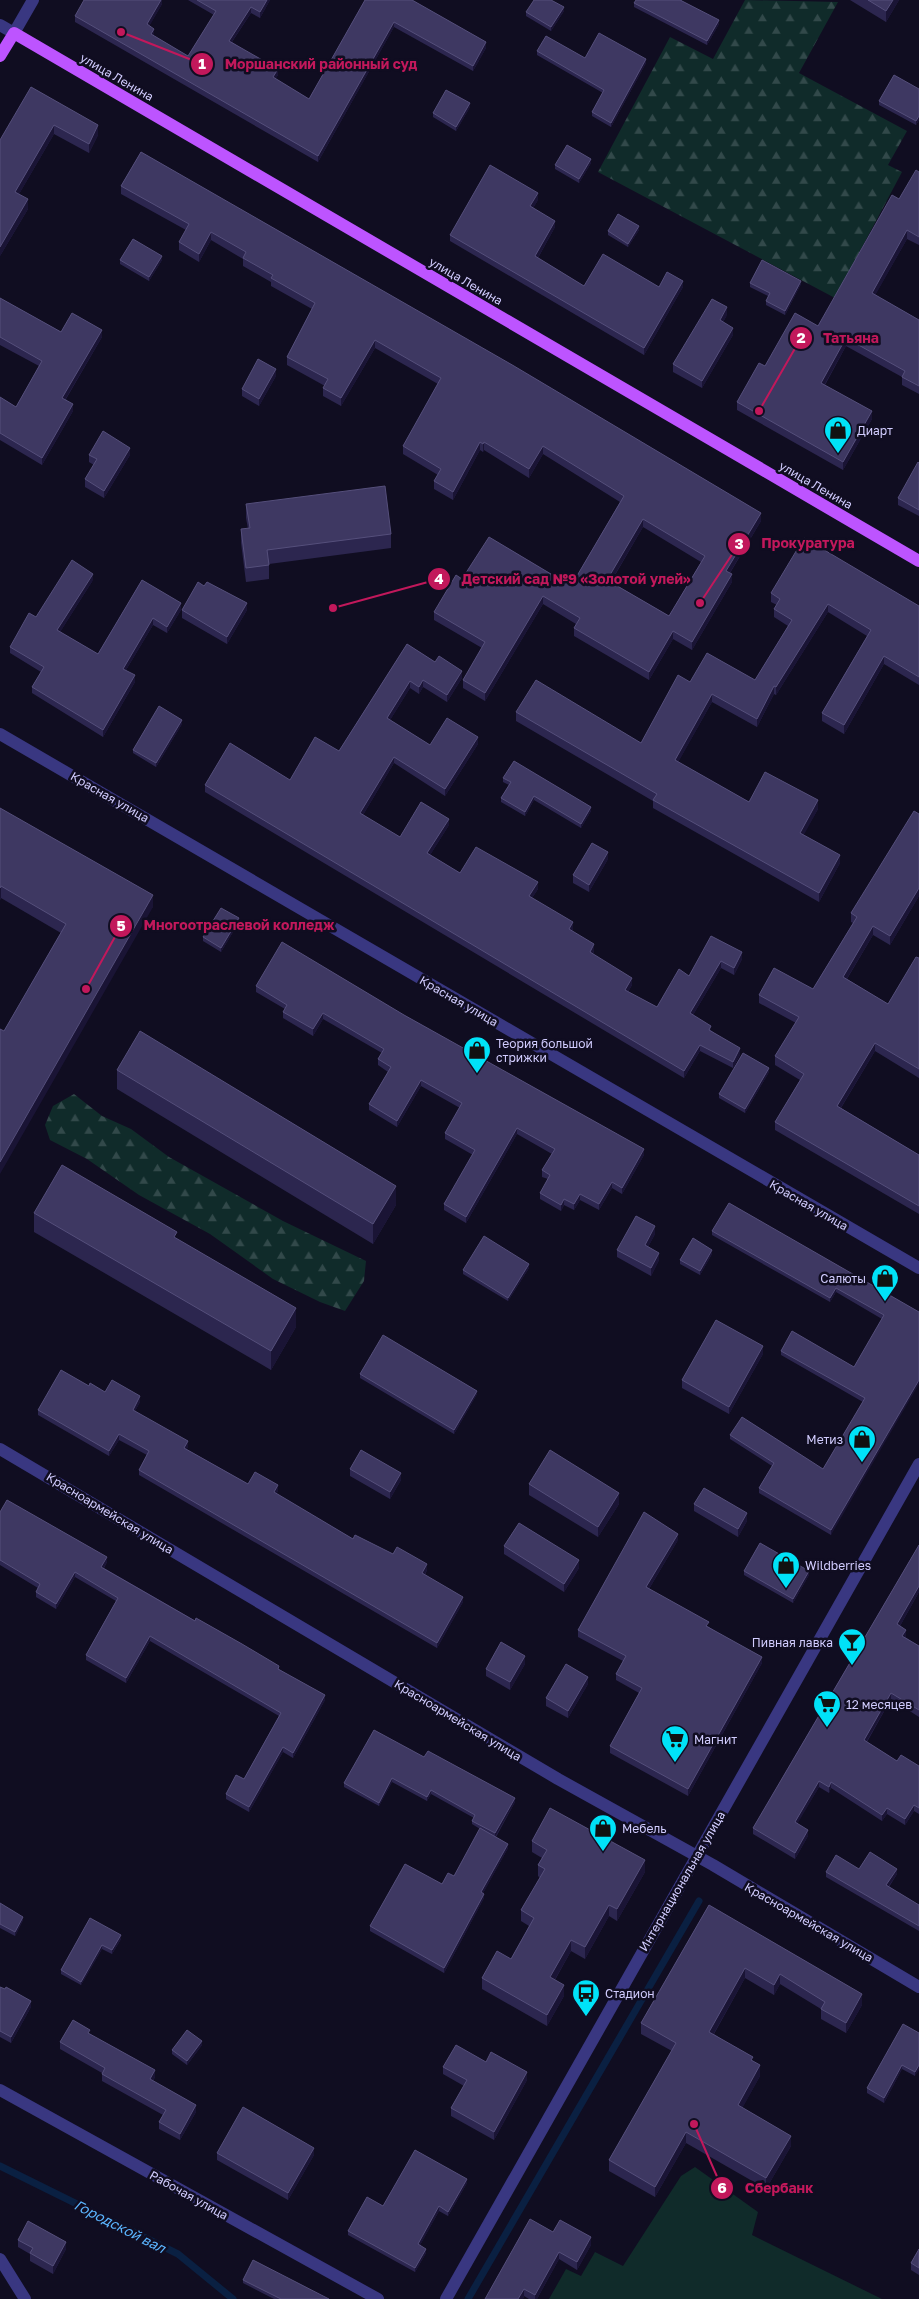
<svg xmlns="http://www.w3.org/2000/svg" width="919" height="2299" font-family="'Golos Text',sans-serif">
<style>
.grass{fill:#102b2a}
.forest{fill:url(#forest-firs)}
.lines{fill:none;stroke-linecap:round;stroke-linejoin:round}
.stream{stroke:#0a2042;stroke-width:7}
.minor{stroke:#393781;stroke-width:12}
.major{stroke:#bd54ff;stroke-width:12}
.wall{fill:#2c264f;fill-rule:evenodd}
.shaded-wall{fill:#1a1435}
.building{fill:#3e3862;stroke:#554f7b;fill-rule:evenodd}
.labels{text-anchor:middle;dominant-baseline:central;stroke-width:5;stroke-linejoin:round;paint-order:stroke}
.street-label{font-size:12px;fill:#d2cdff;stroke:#100d21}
.poi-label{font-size:12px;fill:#d2cdff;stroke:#100d21;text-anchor:start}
.water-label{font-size:14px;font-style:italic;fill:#5bb5ff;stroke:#100d21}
.leader{fill:none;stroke:#c2185b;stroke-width:2}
.callout-dot{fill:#c2185b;stroke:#100d21;stroke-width:2}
.mark-label{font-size:15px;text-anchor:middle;font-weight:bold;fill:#fff}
.callout-label{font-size:14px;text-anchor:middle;font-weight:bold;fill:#c2185b;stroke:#100d21;stroke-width:5;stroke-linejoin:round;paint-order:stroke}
</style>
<defs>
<pattern id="forest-firs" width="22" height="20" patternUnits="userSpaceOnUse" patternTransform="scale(1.25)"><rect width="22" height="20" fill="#102b2a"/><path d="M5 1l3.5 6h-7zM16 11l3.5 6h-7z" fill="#32494a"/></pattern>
</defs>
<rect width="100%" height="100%" fill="#100d21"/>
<!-- grass -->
<path class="grass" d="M695,2167L758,2212L752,2235L882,2299H549L566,2269L581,2276L595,2252L623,2266L681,2176Z"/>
<!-- forest -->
<path class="forest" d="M745,0L838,2L799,73L907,131L888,165L902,172L835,298L598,172L670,37L713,59Z
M74,1094L102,1116L131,1129L169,1157L283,1221L366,1261L364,1281L345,1311L320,1302L273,1279L210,1234L139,1195L87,1159L50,1140L45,1125L53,1106Z"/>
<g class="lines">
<!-- stream -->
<path class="stream" d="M0,2166L178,2254L233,2299
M468,2299L699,1901"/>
<!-- minor -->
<path class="minor" d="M0,25L14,33L33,0
M0,734L919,1268
M0,1449L558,1779L713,1865L919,1987
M0,2090L378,2299
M0,2259L25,2299
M446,2299L919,1464"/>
<!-- major -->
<path class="major" d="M0,56L14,33L919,561"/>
</g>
<!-- wall -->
<path class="wall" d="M162,0V4L149,26L154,34L153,36L188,56L214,15L188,0H270L260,18L251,13L232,42L278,75L275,79L309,99L365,0L486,48L473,71L394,27L318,162L75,22V16Z
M636,0H682V1L719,24L707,45L634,7V3Z
M850,0H899L886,22Z
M564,11L551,31L526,16V12Z
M537,51L585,58L646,63L611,127L592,116V112L603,93L537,55Z
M31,87L98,135L89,153L54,134L19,194L28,209L0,256Z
M919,89V120L916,125L879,105V101Z
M470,107L456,131L433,117V113Z
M141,152L761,521L730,573L732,582L692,650L673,639L649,680L574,636V628L576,624L543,604L485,701L463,688V680L482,648L434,620V612L462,579L571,586L620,502L543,454L529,478L484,450L483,452L480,450L453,500L434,489V481L438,475L403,454V446L438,384L375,348L341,406L323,396V388L325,386L287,365V357L312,309L271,286V282L243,266V259L211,240L199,262L179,250V242L186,230L121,194V186ZM643,527L701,562L669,616L611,582Z
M591,163L579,183L555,169V165Z
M919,172V245L907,239L875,295L919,320V394L902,385V377L846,346L825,385L872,419L843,470L737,410V402L765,366L818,326L899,199Z
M538,200L533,208L555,227L538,258L584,286L683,287L644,355L450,241V235Z
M639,230L628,247L608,235V231Z
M120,260H162L149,281L120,264Z
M750,283L801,284L785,315L766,305V301L768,296L750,287Z
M0,298L61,332L102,337L66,399L73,411L42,465L0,440V397L16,407L39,366L0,345Z
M727,315L723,322L733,335L702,388L673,372V364Z
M276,376L259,406L242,396V389Z
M89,455H130L104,498L85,487V479L94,465L89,462Z
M919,463V516L898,505V498Z
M246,504L391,534V548L269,564V579L246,582L241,543V529H248L246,518Z
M93,580L60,632L98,654L142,580L181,610L167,633L153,625L126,670L135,682L103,737L32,693V687L41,672L10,653V647Z
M771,593L919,606V685L884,664L844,734L822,721V713L867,636L828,612L776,695L774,694L757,727L712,702L678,762L749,802L818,809L803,835L840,863L819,902L653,808V801L516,721V712L641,743L690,682L755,680L788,626L774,617V609L777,605L771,602Z
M182,610H247L227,644L182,618Z
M407,644L435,662L462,678L447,702L423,687L419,694L410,688L390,720L430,745L478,744L445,796L394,763L363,815L400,837L449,825L430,855L460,873L538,889L532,898L573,929L572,931L594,951L593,954L632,985L628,992L657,1007L689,976L711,936L742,959L734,975L721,968L693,1015L740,1055L733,1068L700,1051L684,1078L205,792V785L290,780L339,751Z
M182,724L156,767L133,753V750Z
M503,778L591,811L581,828L534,800L525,816L501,802V798L509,785L503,782Z
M0,808L153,907L4,1031L61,933L1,898L0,900Z
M919,814V896L890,945L873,935L847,979L888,1004L919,958V1078L875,1051L841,1108L919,1155V1214L775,1130V1122L800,1080L775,1065V1056L796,1023L759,1003V995L813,989L853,923L851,922V913Z
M608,859L589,892L573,883V875Z
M239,922L221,952L203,941V937Z
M256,986L404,1015L644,1155L622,1194L612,1188L599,1210L580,1200L574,1210L564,1205L561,1211L540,1199V1193L548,1179L542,1177V1170L552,1154L517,1134L466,1223L444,1210V1204L473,1155L445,1139V1133L460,1108L421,1086L397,1127L369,1110V1104L388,1072L378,1065V1059L382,1053L323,1019L313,1036L283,1018V1012L285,1009L256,992Z
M117,1070L396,1205L373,1244L117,1089Z
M769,1072L745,1113L719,1098V1094Z
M34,1213L177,1239L296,1327L271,1370L34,1232Z
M712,1231L919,1312L831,1535L759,1493V1488L772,1466L730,1439V1435L823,1469L863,1402L781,1355V1351L854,1367L882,1319L836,1292L830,1302L712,1235Z
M655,1234L648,1247L659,1260L651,1276L617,1257V1250Z
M712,1254L700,1275L680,1264V1260Z
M529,1268L508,1301L463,1274V1270Z
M763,1354L729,1414L682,1388V1380Z
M360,1374L477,1394L454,1434L360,1378Z
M89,1386L105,1392L140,1402L135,1411L188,1447L186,1449L248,1484L278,1491L276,1494L353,1539L393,1554L427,1570L425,1575L463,1602L437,1648L139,1475V1470L147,1455L119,1440L109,1456L38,1415V1410Z
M350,1469L401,1480L390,1499L350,1476Z
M529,1484L619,1504L598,1537L529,1495Z
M694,1504L747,1521L738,1537L694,1511Z
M0,1512L107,1562L104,1568L279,1669L325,1700L293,1758L283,1752L249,1812L226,1799V1794L244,1779L279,1716L150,1641L126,1683L86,1660V1655L116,1601L75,1577L56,1609L36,1597V1592L38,1588L0,1565Z
M678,1540L649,1589L709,1627L762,1663L688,1796L610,1753V1746L639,1693L616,1680V1674L623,1661L578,1637V1630Z
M919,1545V1592L900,1626L906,1636L905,1637L919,1646V1717L891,1699L867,1742L897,1761L919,1766V1814L914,1811L905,1825L887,1814L882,1821L831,1788L829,1793L819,1787L797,1823L808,1836L795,1859L753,1834V1828Z
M504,1546L579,1568L564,1592L504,1554Z
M744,1571L809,1575L793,1603L744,1575Z
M525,1664L510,1690L486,1676V1669Z
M588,1684L568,1718L546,1706V1698Z
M424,1757L515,1802L496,1837L508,1848L483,1893L484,1898L444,1973L370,1931V1926L454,1876L480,1829L472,1824V1821L474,1818L431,1794L427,1801L392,1782L379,1806L344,1787V1783Z
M532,1841L645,1872L617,1921L609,1916L585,1959L571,1951L555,1980L564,1996L547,2026L482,1989V1978L511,1959L529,1926L521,1921V1910L540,1878L538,1876V1865L542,1858L532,1852Z
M859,1869L897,1874L889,1887L919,1905V1931L826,1877V1872Z
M0,1903L23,1920L15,1936L0,1928Z
M709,1905L862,2005L846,2033L821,2019V2009L780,1984L774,1995L745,1978L714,2034L753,2061L760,2076L742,2108L791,2146L766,2189L686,2143L655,2197L609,2171V2160L672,2051L641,2034V2023Z
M90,1918L121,1939L112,1954L102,1949L81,1985L61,1974V1970Z
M0,1987L31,2007L11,2043L0,2037Z
M919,2033L915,2076L902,2069L884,2103L867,2093V2088Z
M90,2034L155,2077L153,2081L196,2112L180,2140L159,2129V2122L163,2115L102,2081V2073L60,2049V2042Z
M202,2045L187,2065L172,2054V2050Z
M486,2062L527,2080L494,2140L451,2116V2108L464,2086L443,2074V2067Z
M217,2153L314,2155L288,2200L217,2160Z
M467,2183L448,2216L439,2211L420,2245L426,2253L415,2272L348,2235V2231L383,2206Z
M553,2232L591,2245L577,2270L559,2259L537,2299H529L524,2296L523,2299H485Z
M18,2240L66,2249L53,2274L30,2261V2254L18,2247Z
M919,2249V2275L911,2270V2263Z
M243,2280L329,2299H274L243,2283Z"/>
<!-- shaded-wall -->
<path class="shaded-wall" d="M161,0H162V4L147,30V24Z
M267,0H270L260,18V12Z
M893,0H899L886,22V11Z
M251,7V13L229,46V41Z
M564,7V11L551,31V27Z
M719,20V24L707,45V41Z
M394,22V27L318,162V156Z
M154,29V34L151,40V34Z
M486,42V48L473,71V66Z
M646,59V63L611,127V123Z
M278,69V75L273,83V77Z
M470,103V107L456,131V127Z
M919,116V120L916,125V121Z
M54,125V134L15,201V192Z
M98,125V135L89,153V144Z
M591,159V163L579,183V179Z
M538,193V200L530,213V206Z
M28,199V209L0,256V247Z
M555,221V227L535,263V256Z
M639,226V230L628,247V244Z
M907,230V239L872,301V293Z
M211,232V240L199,262V254Z
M162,256V260L149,281V277Z
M683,281V287L644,355V348Z
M801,281V284L785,315V311Z
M727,307V315L720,327V320Z
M733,328V335L702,388V381Z
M102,330V337L62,405V398Z
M846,338V346L821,391V383Z
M375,340V348L341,406V398Z
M276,369V376L259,406V399Z
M73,404V411L42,465V458Z
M872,411V419L843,470V462Z
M480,442V450L453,500V492Z
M484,442V450L483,452V444Z
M543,446V454L529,478V469Z
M130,448V455L104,498V491Z
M761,513V521L726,579V571Z
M643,519V527L607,588V580Z
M93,574V580L57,637V630Z
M732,574V582L692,650V642Z
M543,596V604L485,701V693Z
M181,603V610L167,633V627Z
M247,603V610L227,644V637Z
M828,604V612L776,695V687Z
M153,618V625L123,675V669Z
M673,631V639L649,680V672Z
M884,656V664L844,734V725Z
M462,671V678L447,702V695Z
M135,675V682L103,737V730Z
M423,680V687L419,694V687Z
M410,681V688L387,725V718Z
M774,686V694L757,727V719Z
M712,694V702L675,768V760Z
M182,720V724L156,767V763Z
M478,737V744L445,796V789Z
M394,757V763L360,820V813Z
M534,796V800L525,816V812Z
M818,800V809L800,842V833Z
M591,807V811L581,828V824Z
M449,819V825L427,860V853Z
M608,852V859L589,892V885Z
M840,855V863L819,902V893Z
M538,882V889L529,903V896Z
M1,886V898L0,900V888Z
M919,888V896L890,945V936Z
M153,895V907L0,1174V1162Z
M239,918V922L221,952V948Z
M573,922V929L569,936V929Z
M873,926V935L843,985V977Z
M594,944V951L590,959V952Z
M742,952V959L734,975V968Z
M721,961V968L690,1020V1013Z
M632,978V985L625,997V990Z
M323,1013V1019L313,1036V1029Z
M875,1043V1051L837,1114V1106Z
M700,1045V1051L684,1078V1071Z
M740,1048V1055L733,1068V1062Z
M769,1068V1072L745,1113V1109Z
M421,1080V1086L397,1127V1121Z
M517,1128V1134L466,1223V1217Z
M644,1149V1155L622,1194V1188Z
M612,1182V1188L599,1210V1204Z
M396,1186V1205L373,1244V1224Z
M580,1194V1200L574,1210V1204Z
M564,1199V1205L561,1211V1205Z
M655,1226V1234L645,1253V1245Z
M712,1250V1254L700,1275V1271Z
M659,1253V1260L651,1276V1268Z
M529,1264V1268L508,1301V1298Z
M836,1288V1292L830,1302V1298Z
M296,1308V1327L271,1370V1351Z
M763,1346V1354L729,1414V1407Z
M919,1380V1384L831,1535V1530Z
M477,1391V1394L454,1434V1430Z
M140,1396V1402L133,1415V1410Z
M119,1434V1440L109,1456V1451Z
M188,1441V1447L184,1454V1448Z
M401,1473V1480L390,1499V1492Z
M278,1485V1491L274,1498V1492Z
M619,1493V1504L598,1537V1527Z
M747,1513V1521L738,1537V1529Z
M678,1534V1540L646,1594V1587Z
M107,1557V1562L101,1572V1567Z
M579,1560V1568L564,1592V1584Z
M427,1564V1570L422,1579V1573Z
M809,1571V1575L793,1603V1599Z
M75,1572V1577L56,1609V1604Z
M919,1586V1592L897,1631V1624Z
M463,1597V1602L437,1648V1643Z
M906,1630V1636L902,1642V1636Z
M150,1636V1641L126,1683V1678Z
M525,1656V1664L510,1690V1682Z
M762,1657V1663L688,1796V1789Z
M588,1677V1684L568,1718V1711Z
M891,1693V1699L864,1746V1740Z
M325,1695V1700L293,1758V1753Z
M283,1747V1752L249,1812V1807Z
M392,1778V1782L379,1806V1803Z
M819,1781V1787L795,1828V1822Z
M831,1782V1788L829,1793V1787Z
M431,1790V1794L427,1801V1797Z
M515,1798V1802L495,1837V1833Z
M914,1805V1811L905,1825V1819Z
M887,1808V1814L882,1821V1815Z
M808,1830V1836L795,1859V1853Z
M508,1844V1848L481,1897V1892Z
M645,1860V1872L617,1921V1909Z
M897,1869V1874L886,1890V1885Z
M484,1894V1898L444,1973V1968Z
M609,1905V1916L585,1959V1947Z
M23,1917V1920L15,1936V1932Z
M121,1935V1939L112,1954V1950Z
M571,1940V1951L550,1988V1977Z
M102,1945V1949L81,1985V1982Z
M745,1968V1978L709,2042V2032Z
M780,1974V1984L774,1995V1985Z
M564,1985V1996L547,2026V2015Z
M862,1994V2005L846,2033V2023Z
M31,2001V2007L11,2043V2037Z
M202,2041V2045L187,2065V2061Z
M760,2065V2076L738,2116V2105Z
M902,2065V2069L884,2103V2098Z
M919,2065V2070L915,2076V2072Z
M155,2070V2077L150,2086V2079Z
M527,2072V2080L494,2140V2132Z
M196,2105V2112L180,2140V2134Z
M686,2132V2143L655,2197V2187Z
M791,2136V2146L766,2189V2178Z
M314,2148V2155L288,2200V2193Z
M467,2179V2183L448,2216V2212Z
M439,2206V2211L418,2249V2244Z
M591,2237V2245L577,2270V2262Z
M66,2242V2249L53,2274V2266Z
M426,2249V2253L415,2272V2268Z
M559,2252V2259L537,2299H535V2295Z
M524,2289V2296L523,2299H518Z"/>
<!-- building -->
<path class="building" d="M84,0H161L147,24L154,29L151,34L188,56L216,11L197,0H267L260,12L251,7L229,41L278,69L273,77L309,99L365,0H412L486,42L473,66L394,22L318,156L75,16Z
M534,0H551L564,7L551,27L526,12Z
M636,0H680L719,20L707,41L634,3Z
M868,0H893L886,11Z
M599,33L646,59L611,123L592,112L604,90L537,51L546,36L585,58Z
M894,75L919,89V116L916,121L879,101Z
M31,87L98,125L89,144L54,125L15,192L28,199L0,247V140Z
M446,90L470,103L456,127L433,113Z
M567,145L591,159L579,179L555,165Z
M141,152L514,366L761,513L726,571L732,574L692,642L673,631L649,672L574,628L580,618L543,596L485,693L463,680L485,642L434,612L456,575L462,579L489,537L571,586L624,496L543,446L529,469L484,442L483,444L480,442L453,492L434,481L441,469L403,446L441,378L375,340L341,398L323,388L328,379L287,357L315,303L271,278L273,275L243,258L246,252L211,232L199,254L179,242L189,224L121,186ZM643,519L705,556L669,616L607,580Z
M490,165L538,193L530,206L555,221L535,256L584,286L603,254L659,287L667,272L683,281L644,348L450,235Z
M916,170L919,172V237L907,230L872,293L919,320V386L902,377L905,371L846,338L821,383L872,411L843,462L737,402L759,363L765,366L795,313L818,326L892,195L899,199Z
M618,214L639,226L628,244L608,231Z
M133,239L162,256L149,277L120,260Z
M762,260L801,281L785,311L766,301L770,293L750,283Z
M0,298L61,332L72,313L102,330L62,398L73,404L42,458L0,433V397L16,407L42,361L0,337Z
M712,299L727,307L720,320L733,328L702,381L673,364Z
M258,359L276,369L259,399L242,389Z
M103,431L130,448L104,491L85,479L97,459L89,455Z
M918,462L919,463V510L898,498Z
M385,486L391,534L267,550L269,565L246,568L241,529L250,528L246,504Z
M804,538L919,606V677L884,656L844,725L822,713L871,630L828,604L776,687L774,686L757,719L712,694L675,760L749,802L765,772L818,800L800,833L840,855L819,893L653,800L657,794L516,712L536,680L641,743L678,675L690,682L707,653L755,680L792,620L774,609L780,599L771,593Z
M72,560L93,574L57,630L98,654L142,580L181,603L167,627L153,618L123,669L135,675L103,730L32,687L44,667L10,647L29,613L36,617Z
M198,582L204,586L207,582L247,603L227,637L182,610Z
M407,644L435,662L439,656L462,671L447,695L423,680L419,687L410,681L387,718L430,745L447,718L478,737L445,789L394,757L360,813L400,837L421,802L449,819L427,853L460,873L476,847L538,882L529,896L573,922L569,929L594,944L590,952L632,978L625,990L657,1007L679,969L689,976L711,936L742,952L734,968L721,961L690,1013L711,1026L709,1030L740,1048L733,1062L700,1045L684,1071L205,785L230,743L290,780L315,737L339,751Z
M159,706L182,720L156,763L133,750Z
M514,761L591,807L581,824L534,796L525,812L501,798L511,782L503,778Z
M0,808L153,895L0,1162V1029L4,1031L66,924L1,886L0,888Z
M914,811L919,814V888L890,936L873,926L843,977L888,1004L916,957L919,958V1069L875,1043L837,1106L919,1155V1206L775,1122L804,1074L775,1056L799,1017L759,995L774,968L813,989L857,917L851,913Z
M592,843L608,852L589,885L573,875Z
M221,908L239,918L221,948L203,937Z
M282,942L404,1015L644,1149L622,1188L612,1182L599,1204L580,1194L574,1204L564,1199L561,1205L540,1193L550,1175L542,1170L555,1149L517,1128L466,1217L444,1204L475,1150L445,1133L462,1103L421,1080L397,1121L369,1104L391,1067L378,1059L384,1049L323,1013L313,1029L283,1012L287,1005L256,986Z
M140,1031L396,1186L373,1224L117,1070Z
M743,1053L769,1068L745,1109L719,1094Z
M62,1165L177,1232L174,1237L296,1308L271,1351L34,1213Z
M729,1203L919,1312V1380L831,1530L759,1488L774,1463L730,1435L742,1417L823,1469L865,1398L781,1351L792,1331L854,1367L884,1315L836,1288L830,1298L712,1231Z
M636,1216L655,1226L645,1245L659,1253L651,1268L617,1250Z
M484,1236L529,1264L508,1298L463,1270Z
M693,1238L712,1250L700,1271L680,1260Z
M716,1320L763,1346L729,1407L682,1380Z
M383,1335L477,1391L454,1430L360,1374Z
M61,1370L89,1386L90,1383L105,1392L112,1380L140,1396L133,1410L188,1441L184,1448L248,1484L255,1472L278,1485L274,1492L353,1539L355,1535L393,1554L397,1547L427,1564L422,1573L463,1597L437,1643L139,1470L149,1451L119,1434L109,1451L38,1410Z
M361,1450L401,1473L390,1492L350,1469Z
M550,1450L619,1493L598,1527L529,1484Z
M704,1488L747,1513L738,1529L694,1504Z
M7,1500L107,1557L101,1567L195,1621L196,1618L242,1644L279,1666L278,1669L325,1695L293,1753L283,1747L249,1807L226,1794L236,1775L244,1779L281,1713L150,1636L126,1678L86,1655L118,1598L75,1572L56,1604L36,1592L40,1584L0,1560V1512Z
M644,1512L678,1534L646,1587L709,1622L706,1626L762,1657L688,1789L610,1746L642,1688L616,1674L626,1656L578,1630Z
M519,1523L579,1560L564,1584L504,1546Z
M760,1543L809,1571L793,1599L744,1571Z
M919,1545V1586L897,1624L906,1630L902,1636L919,1646V1710L891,1693L864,1740L897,1761L901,1755L919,1766V1808L914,1805L905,1819L887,1808L882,1815L831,1782L829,1787L819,1781L795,1822L808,1830L795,1853L753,1828Z
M501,1642L525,1656L510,1682L486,1669Z
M566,1664L588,1677L568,1711L546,1698Z
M374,1730L424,1757L428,1751L515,1798L495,1833L472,1821L475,1815L431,1790L427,1797L392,1778L379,1803L344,1783Z
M550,1808L645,1860L617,1909L609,1905L585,1947L571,1940L550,1977L564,1985L547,2015L482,1978L497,1951L511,1959L534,1918L521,1910L545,1869L538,1865L547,1850L532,1841Z
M480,1828L508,1844L481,1892L484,1894L444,1968L370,1926L405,1864L442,1884L448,1873L454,1876Z
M870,1852L897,1869L886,1885L919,1905V1926L826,1872L836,1855L859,1869Z
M0,1903L23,1917L15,1932L0,1924Z
M709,1905L862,1994L846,2023L821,2009L825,2002L780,1974L774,1985L745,1968L709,2032L753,2057L751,2060L760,2065L738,2105L791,2136L766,2178L686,2132L655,2187L609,2160L676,2043L641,2023Z
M90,1918L121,1935L112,1950L102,1945L81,1982L61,1970Z
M0,1987L5,1989L6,1987L31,2001L11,2037L0,2031Z
M73,2020L90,2030L88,2033L155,2070L150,2079L196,2105L180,2134L159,2122L166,2110L102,2074L105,2068L60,2042Z
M903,2024L919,2033V2065L915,2072L902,2065L884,2098L867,2088Z
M187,2030L202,2041L187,2061L172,2050Z
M456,2045L486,2062L491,2052L527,2072L494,2132L451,2108L467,2080L443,2067Z
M243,2107L314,2148L288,2193L217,2153Z
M415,2150L467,2179L448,2212L439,2206L418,2244L426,2249L415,2268L348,2231L367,2197L383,2206Z
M530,2219L553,2232L560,2220L591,2237L577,2262L559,2252L535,2295L524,2289L518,2299H485Z
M28,2221L66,2242L53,2266L30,2253L33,2248L18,2240Z
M919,2249V2268L911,2263Z
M253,2260L329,2299H281L243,2280Z"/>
<!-- icons -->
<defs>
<g id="shop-pin" transform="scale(1.4375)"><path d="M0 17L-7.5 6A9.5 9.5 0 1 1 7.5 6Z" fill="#00e2f8" stroke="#100d21"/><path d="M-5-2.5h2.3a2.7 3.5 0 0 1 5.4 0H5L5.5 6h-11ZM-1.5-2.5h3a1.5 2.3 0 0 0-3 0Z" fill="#111"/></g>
<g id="bar-pin" transform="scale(1.4375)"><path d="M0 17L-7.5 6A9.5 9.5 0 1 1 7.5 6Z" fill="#00e2f8" stroke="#100d21"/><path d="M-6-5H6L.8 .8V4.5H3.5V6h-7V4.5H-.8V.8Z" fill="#111"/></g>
<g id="supermarket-pin" transform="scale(1.4375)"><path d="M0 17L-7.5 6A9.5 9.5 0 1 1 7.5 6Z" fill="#00e2f8" stroke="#100d21"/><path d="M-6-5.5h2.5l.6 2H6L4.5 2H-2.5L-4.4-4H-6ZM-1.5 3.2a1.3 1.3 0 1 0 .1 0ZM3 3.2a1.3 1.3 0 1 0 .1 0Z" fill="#111"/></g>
<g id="bus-pin" transform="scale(1.4375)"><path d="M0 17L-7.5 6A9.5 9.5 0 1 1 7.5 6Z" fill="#00e2f8" stroke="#100d21"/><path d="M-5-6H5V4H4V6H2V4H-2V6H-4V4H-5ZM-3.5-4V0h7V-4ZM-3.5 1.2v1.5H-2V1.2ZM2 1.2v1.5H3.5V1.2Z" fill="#111"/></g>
</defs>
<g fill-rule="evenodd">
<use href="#shop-pin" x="838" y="430"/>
<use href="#shop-pin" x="477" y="1050"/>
<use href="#shop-pin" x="885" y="1278"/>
<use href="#shop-pin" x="862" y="1439"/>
<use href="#shop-pin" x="786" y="1565"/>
<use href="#bar-pin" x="852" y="1642"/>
<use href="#supermarket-pin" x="827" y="1704"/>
<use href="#supermarket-pin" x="675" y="1739"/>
<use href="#shop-pin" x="603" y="1828"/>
<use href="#bus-pin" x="586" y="1993"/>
</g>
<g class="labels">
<!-- street labels -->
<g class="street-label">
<text transform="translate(117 77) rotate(30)">улица Ленина</text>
<text transform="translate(466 281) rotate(30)">улица Ленина</text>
<text transform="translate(816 485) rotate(30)">улица Ленина</text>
<text transform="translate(110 797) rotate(30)">Красная улица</text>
<text transform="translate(459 1001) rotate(30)">Красная улица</text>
<text transform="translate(809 1205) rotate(30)">Красная улица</text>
<text transform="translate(110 1513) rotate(31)">Красноармейская улица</text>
<text transform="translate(458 1720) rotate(31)">Красноармейская улица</text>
<text transform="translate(682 1881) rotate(-60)">Интернациональная улица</text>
<text transform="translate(809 1922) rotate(30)">Красноармейская улица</text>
<text transform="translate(189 2195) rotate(29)">Рабочая улица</text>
</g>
<!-- poi labels -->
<g class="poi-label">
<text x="857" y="430">Диарт</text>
<text x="496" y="1043">Теория большой<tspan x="496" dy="14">стрижки</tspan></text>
<text x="866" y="1278" text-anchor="end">Салюты</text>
<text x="843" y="1439" text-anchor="end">Метиз</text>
<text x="805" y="1565">Wildberries</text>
<text x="833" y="1642" text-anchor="end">Пивная лавка</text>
<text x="846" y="1704">12 месяцев</text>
<text x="694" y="1739">Магнит</text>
<text x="622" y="1828">Мебель</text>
<text x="605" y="1993">Стадион</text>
</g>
<!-- water labels -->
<g class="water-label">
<text transform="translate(120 2226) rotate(27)">Городской вал</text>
</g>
</g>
<!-- callouts -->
<path class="leader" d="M121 32L202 64M759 411L801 338M700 603L739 544M333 608L439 579M86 989L121 926M694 2124L722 2188"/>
<g class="callout-dot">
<circle cx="121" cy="32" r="5"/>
<circle cx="759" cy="411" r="5"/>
<circle cx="700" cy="603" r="5"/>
<circle cx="333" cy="608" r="5"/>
<circle cx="86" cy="989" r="5"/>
<circle cx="694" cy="2124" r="5"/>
<circle cx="202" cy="64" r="12"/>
<circle cx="801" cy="338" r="12"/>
<circle cx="739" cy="544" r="12"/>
<circle cx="439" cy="579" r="12"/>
<circle cx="121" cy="926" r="12"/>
<circle cx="722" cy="2188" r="12"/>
</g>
<g class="mark-label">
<text x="202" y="69">1</text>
<text x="801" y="343">2</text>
<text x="739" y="549">3</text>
<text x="439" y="584">4</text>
<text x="121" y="931">5</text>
<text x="722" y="2193">6</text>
</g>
<g class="callout-label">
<text x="321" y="69">Моршанский районный суд</text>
<text x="851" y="343">Татьяна</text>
<text x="808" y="548">Прокуратура</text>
<text x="576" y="584">Детский сад №9 «Золотой улей»</text>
<text x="239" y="930">Многоотраслевой колледж</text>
<text x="779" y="2193">Сбербанк</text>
</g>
</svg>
